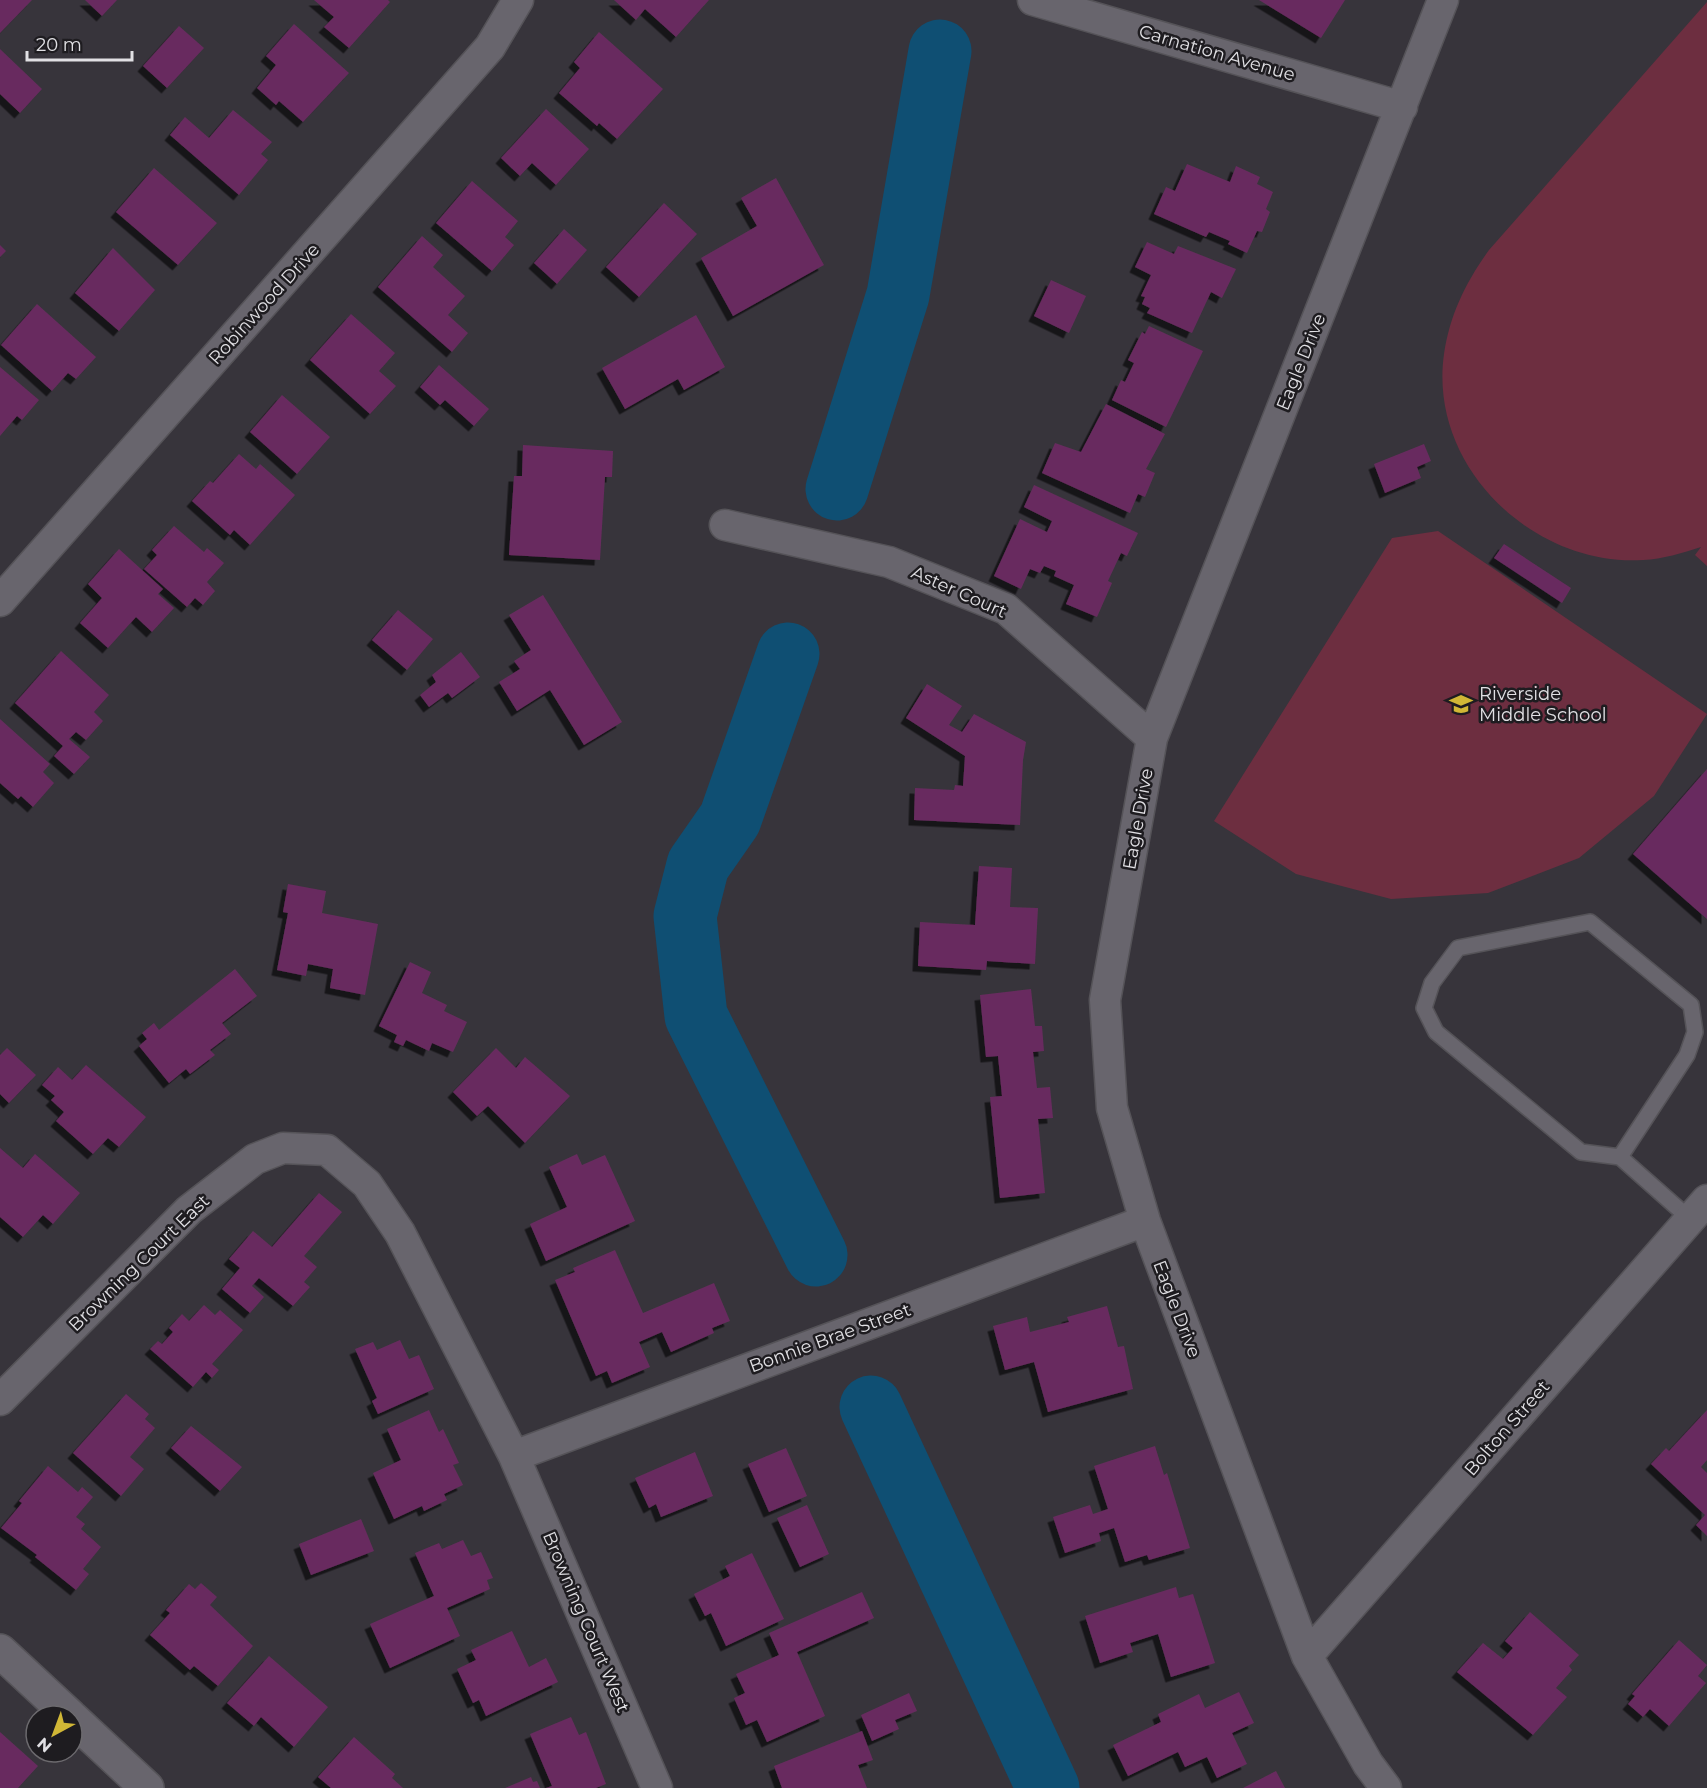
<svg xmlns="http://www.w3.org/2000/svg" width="1707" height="1788" font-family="Montserrat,sans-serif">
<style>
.green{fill:#6d2e40}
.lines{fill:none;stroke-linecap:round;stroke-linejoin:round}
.river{stroke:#0f4f73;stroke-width:63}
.building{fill:#672c5e;filter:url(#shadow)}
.service-casing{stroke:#555358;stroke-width:18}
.minor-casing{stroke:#555358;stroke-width:33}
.tertiary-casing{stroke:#555358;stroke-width:36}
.service{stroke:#68656d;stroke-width:15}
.minor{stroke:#68656d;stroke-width:30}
.tertiary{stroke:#68656d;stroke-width:33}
.labels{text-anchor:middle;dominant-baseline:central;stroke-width:5;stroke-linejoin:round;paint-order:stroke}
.street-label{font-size:18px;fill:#e1e0e4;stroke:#1e1c20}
.poi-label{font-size:18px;fill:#e1e0e4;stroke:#1e1c20;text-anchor:start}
</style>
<defs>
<filter id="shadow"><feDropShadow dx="-5.5" dy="5.5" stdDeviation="0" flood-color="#0009"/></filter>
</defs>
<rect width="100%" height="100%" fill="#37343b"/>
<!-- green -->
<path class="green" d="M1707,2V566L1695,555L1701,547C1682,553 1663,559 1643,560C1534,567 1428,467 1444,354C1450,314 1466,282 1489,250Z
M1438,531L1707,714L1654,796L1579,858L1488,893L1391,899L1296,874L1214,821L1392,538Z"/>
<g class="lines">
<!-- river -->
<path class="river" d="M837,489L898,295L940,51
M788,654L730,819L698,865L685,916L696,1016L816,1255
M871,1407L1048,1788"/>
</g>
<!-- building -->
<path class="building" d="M0,0H32L0,33Z
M85,0H117L102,16Z
M314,0H388L390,2L349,48L324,27L334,17Z
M614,0H709L676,37L645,9L636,20Z
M1259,0H1345L1321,38Z
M294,24L349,73L303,122L279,101L276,105L257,88L276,65L266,56Z
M179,26L204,48L167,88L143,66Z
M599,32L663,89L617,139L599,123L597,126L559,93L580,68L574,62Z
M0,49L42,89L20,113L0,94Z
M546,109L589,149L556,185L532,163L520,176L501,158Z
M233,110L272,142L261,154L268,160L239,195L170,135L185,117L209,138Z
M1187,164L1230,182L1236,166L1260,177L1257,184L1273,192L1266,209L1270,212L1262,232L1257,231L1247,253L1228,244L1230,241L1209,232L1206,237L1154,214L1166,187L1175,191Z
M154,168L217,223L178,265L116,212Z
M776,178L824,265L733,316L701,258L757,226L741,198Z
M472,181L518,221L505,237L514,245L492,271L436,223Z
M664,203L697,234L639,297L606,267Z
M564,229L587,250L557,284L534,263Z
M422,236L443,255L433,267L465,296L448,315L468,333L452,352L378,287Z
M1147,242L1174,254L1178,246L1236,269L1222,298L1211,292L1192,333L1147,313L1150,308L1142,304L1145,297L1141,296L1151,275L1135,267Z
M0,245L6,251L0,257Z
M113,248L155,290L119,331L75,293Z
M1051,280L1086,296L1069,333L1034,316Z
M37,304L96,357L76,379L68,373L52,391L1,345Z
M351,314L395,353L379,371L396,386L370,414L310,360Z
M696,315L725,367L684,390L678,379L625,409L602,368Z
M1149,326L1203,351L1166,427L1112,400L1121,380L1125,382L1134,363L1128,360L1142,332L1145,334Z
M439,365L489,409L474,426L445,400L440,405L420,387Z
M0,367L39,400L22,420L17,416L0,436Z
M282,395L330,437L297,474L250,432Z
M1106,404L1165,434L1146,469L1155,473L1145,497L1138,494L1130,513L1042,473L1055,443L1081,452Z
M1424,444L1431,461L1417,467L1421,478L1385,493L1374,464Z
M523,445L613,451L612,477H605L600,560L509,555L514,476H522Z
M239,454L256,469L260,464L295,495L250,545L234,530L230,535L192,501L210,481L213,483Z
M1034,485L1138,533L1127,556L1121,553L1108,581L1112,583L1097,617L1066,604L1074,585L1054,576L1056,571L1044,566L1040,573L1030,569L1021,589L994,576L1020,519L1047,532L1052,521L1024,507Z
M174,526L204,552L207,548L224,563L207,582L215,591L203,605L195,598L187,607L144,569L157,555L152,550Z
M1504,544L1571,588L1562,603L1494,558Z
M119,549L163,589L158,594L174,608L152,632L136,617L108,648L80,623L102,598L88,584Z
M543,595L622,722L584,745L550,690L517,711L499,682L520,669L514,661L531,650L509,615Z
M398,610L433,639L407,670L372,640Z
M61,651L109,695L94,712L103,721L86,740L76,732L69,739L90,757L74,774L54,756L63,746L15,703Z
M461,652L480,677L452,698L448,693L429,707L420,695L436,682L432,675Z
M927,684L962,706L949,725L962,732L974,714L1026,742L1023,760L1020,825L914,820L915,788L954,790L955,785L963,786L965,756L906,718Z
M0,719L50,764L43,772L54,783L33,807L21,796L18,799L0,783Z
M1707,769V919L1633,854Z
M979,866L1012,868L1010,907L1038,908L1035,964L987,961L986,970L918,966L920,922L975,925Z
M288,884L326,891L322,913L378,924L365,995L330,988L333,969L308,964L306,976L277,970L288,913L283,912Z
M410,962L431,972L422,993L447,1005L444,1011L467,1022L453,1052L432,1043L429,1051L406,1040L403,1046L394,1042L397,1035L379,1026Z
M235,969L257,996L222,1023L231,1034L210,1050L215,1055L190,1074L186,1069L169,1083L139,1046L147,1039L142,1033L154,1023L159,1030Z
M1031,989L1035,1026H1042L1044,1051L1033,1052L1037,1088L1050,1087L1053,1118L1038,1119L1045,1193L1000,1198L990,1097L1002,1096L998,1056L986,1057L980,995Z
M7,1048L36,1075L9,1103L0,1094V1055Z
M496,1048L516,1068L525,1057L570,1096L525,1143L488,1106L477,1116L453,1092Z
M86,1065L146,1117L119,1147L108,1138L93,1154L56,1121L64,1112L51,1100L55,1096L42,1085L58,1067L72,1080Z
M0,1148L23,1168L35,1154L80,1193L53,1224L43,1215L23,1237L0,1217Z
M577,1154L582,1165L605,1155L635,1221L546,1261L530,1224L567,1207L549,1167Z
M319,1193L342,1212L304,1256L317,1267L304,1282L310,1287L293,1306L259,1278L252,1286L264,1297L250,1313L222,1289L240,1268L229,1259L253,1231L272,1247Z
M615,1250L643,1313L714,1283L730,1321L712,1328L714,1333L671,1352L662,1332L639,1342L650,1367L612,1383L607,1371L596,1376L555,1280L575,1272L573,1268Z
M204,1305L215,1315L220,1310L243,1330L212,1364L219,1370L212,1378L206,1372L193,1387L150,1349L158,1341L162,1344L173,1332L169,1328L182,1314L189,1321Z
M1107,1306L1118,1347L1124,1346L1133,1389L1048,1412L1034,1362L1005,1370L993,1326L1027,1317L1030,1332L1069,1322L1067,1317Z
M400,1340L409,1359L419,1355L434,1389L378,1414L372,1401L377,1398L355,1349L373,1342L377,1350Z
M126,1394L149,1414L145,1419L155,1428L130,1457L144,1469L121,1496L73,1453Z
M429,1410L439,1432L443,1429L459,1463L453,1465L463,1485L444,1494L447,1500L424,1511L422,1506L394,1519L373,1473L401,1460L387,1429Z
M1707,1410V1460L1701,1467L1707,1473V1536L1696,1525L1705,1515L1651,1464L1666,1448L1669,1451Z
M191,1426L242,1467L220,1491L171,1448Z
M1155,1446L1164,1475L1167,1473L1190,1548L1149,1560L1147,1555L1125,1562L1114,1528L1099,1533L1101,1541L1065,1553L1053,1517L1090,1505L1093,1514L1108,1509L1094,1466Z
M786,1448L807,1496L769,1512L748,1464Z
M695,1452L713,1496L661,1517L656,1504L649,1508L635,1478Z
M48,1466L78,1492L82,1487L93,1497L76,1517L85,1524L81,1529L101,1547L83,1569L89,1574L76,1590L35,1557L37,1555L1,1528L22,1503L19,1501Z
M807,1505L829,1554L800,1567L777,1518Z
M361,1519L374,1551L311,1575L299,1544Z
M463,1540L471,1556L481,1552L493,1578L487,1580L490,1589L447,1608L460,1636L390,1668L370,1624L434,1596L415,1553L439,1543L442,1549Z
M752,1553L784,1619L726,1646L711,1613L705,1616L694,1594L730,1576L725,1566Z
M201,1583L217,1597L210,1605L253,1646L218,1686L194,1666L190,1670L150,1635L170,1613L166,1610L189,1584L195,1589Z
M1176,1587L1179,1598L1193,1594L1215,1663L1171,1677L1158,1634L1130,1643L1133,1652L1100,1663L1085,1616Z
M862,1592L874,1618L797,1652L825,1716L767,1742L757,1720L746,1725L734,1698L745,1693L736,1674L779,1655L769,1633Z
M1530,1612L1579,1655L1569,1666L1572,1670L1556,1688L1567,1697L1533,1735L1457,1672L1483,1643L1503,1659L1513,1648L1505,1641Z
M512,1631L529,1667L546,1658L558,1682L486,1716L479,1700L473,1703L457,1669L476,1660L471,1650Z
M1679,1640L1707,1665L1698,1676L1706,1683L1669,1726L1650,1709L1643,1717L1628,1704L1635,1696L1632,1694Z
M269,1656L328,1707L294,1747L261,1717L254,1726L227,1703Z
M1239,1692L1254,1723L1232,1733L1247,1764L1217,1778L1207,1757L1185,1767L1178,1752L1128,1776L1113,1745L1161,1722L1158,1714L1199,1694L1205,1708Z
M909,1693L917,1711L895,1720L899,1729L872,1741L861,1715Z
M571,1717L579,1735L586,1732L606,1784L596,1788H546L552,1786L530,1734Z
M862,1731L873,1760L858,1765L867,1788H782L774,1766Z
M0,1732L38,1766L18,1788H0Z
M354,1737L395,1774L392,1778L403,1788H331L318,1777Z
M1276,1771L1285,1788H1243Z
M531,1777L533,1782L537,1781L540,1788H505Z"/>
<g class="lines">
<!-- service casing -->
<g class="service-casing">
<path id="service" d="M1620,1157L1687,1055L1695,1032L1691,1005L1590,922L1458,948L1432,983L1424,1008L1436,1032L1581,1152L1620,1157L1690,1219"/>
</g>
<!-- minor casing -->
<g class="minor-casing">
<path id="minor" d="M1033,0L1402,107
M725,525L889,562L1006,609L1152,738
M0,601L490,47L518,0
M0,1400L189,1210L255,1159L283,1148L327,1150L367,1184L400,1233L514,1456L657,1788
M514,1456L1145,1221
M1307,1656L1707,1200
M1386,1788L1368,1764L1307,1656L1145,1221L1112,1108L1105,1000L1152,738L1443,0"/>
</g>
<!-- tertiary casing -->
<g class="tertiary-casing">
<path id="tertiary" d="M0,1651L70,1716
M72,1718L147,1788"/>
</g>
<!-- service -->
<use href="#service" class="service"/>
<!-- minor -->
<use href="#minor" class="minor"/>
<!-- tertiary -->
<use href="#tertiary" class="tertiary"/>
</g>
<!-- icons -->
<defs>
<g id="school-bare" transform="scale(1.8)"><path d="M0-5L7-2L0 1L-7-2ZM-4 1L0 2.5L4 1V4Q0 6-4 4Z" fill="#d1b736" stroke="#1e1c20" stroke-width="2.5" paint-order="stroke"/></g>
</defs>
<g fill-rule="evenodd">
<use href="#school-bare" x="1461" y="704"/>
</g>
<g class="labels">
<!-- street labels -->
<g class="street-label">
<text transform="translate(1217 53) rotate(16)">Carnation Avenue</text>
<text transform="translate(264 304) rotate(-48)">Robinwood Drive</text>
<text transform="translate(1301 362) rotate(-68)">Eagle Drive</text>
<text transform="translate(959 592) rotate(24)">Aster Court</text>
<text transform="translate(1138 819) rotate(-80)">Eagle Drive</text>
<text transform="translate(139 1263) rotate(-44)">Browning Court East</text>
<text transform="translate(1177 1309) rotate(69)">Eagle Drive</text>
<text transform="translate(830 1338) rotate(-20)">Bonnie Brae Street</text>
<text transform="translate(1507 1428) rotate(-49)">Bolton Street</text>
<text transform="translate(586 1622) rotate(67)">Browning Court West</text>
</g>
<!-- poi labels -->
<g class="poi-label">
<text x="1479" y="694">Riverside<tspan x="1479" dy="21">Middle School</tspan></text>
</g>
</g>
<!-- north arrow -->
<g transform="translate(54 1734) rotate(221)"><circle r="28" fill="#1e1c20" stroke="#6c6a6e" stroke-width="1.5"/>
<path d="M0-4.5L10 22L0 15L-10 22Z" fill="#d1b736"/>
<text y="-9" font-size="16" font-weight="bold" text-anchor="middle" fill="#e1e0e4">N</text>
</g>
<!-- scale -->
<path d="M27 51v9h105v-9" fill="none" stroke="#e1e0e4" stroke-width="3"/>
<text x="36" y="51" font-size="18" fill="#e1e0e4" stroke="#1e1c20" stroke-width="4.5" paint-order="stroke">20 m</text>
</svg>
